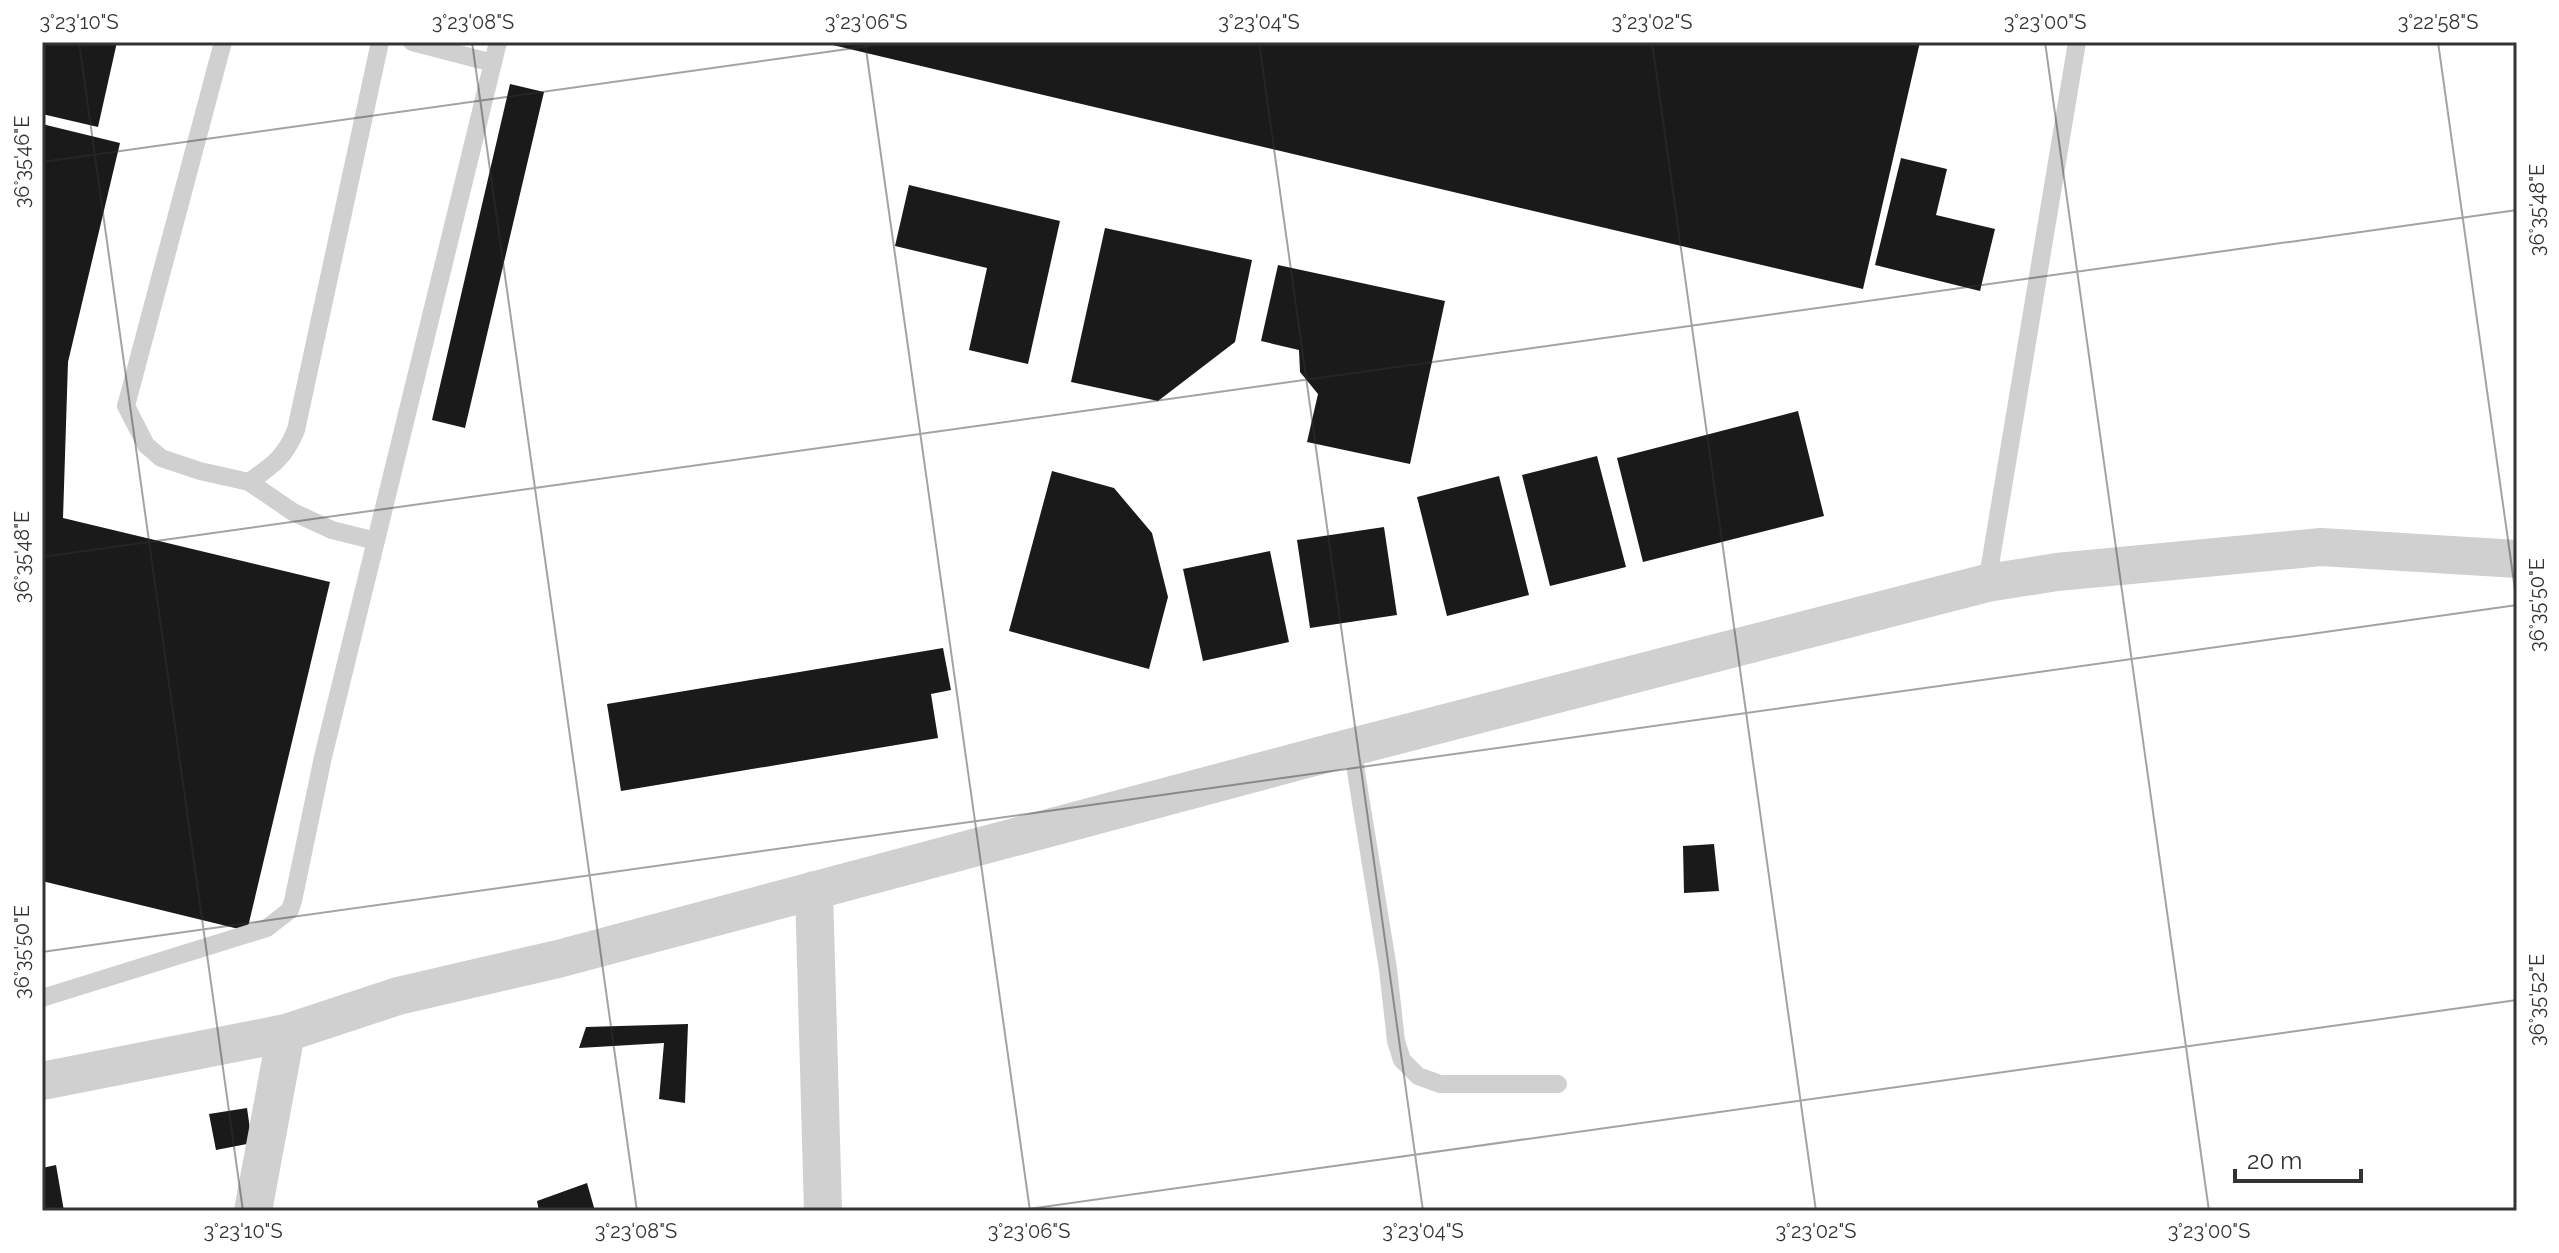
<svg xmlns="http://www.w3.org/2000/svg" width="2559" height="1253" font-family="Raleway,sans-serif">
<style>
.building{fill:#1a1a1a}
.lines{fill:none;stroke-linecap:round;stroke-linejoin:round}
.lane{stroke:#d0d0d0;stroke-width:18}
.street{stroke:#d0d0d0;stroke-width:38}
.ticks{fill:none;stroke:#333;stroke-width:2;stroke-opacity:0.45}
.neatline{fill:none;stroke:#333;stroke-width:3}
.ticks-label{font-size:20px;text-anchor:middle;fill:#333}
</style>
<rect width="100%" height="100%" fill="#fff"/>
<!-- building -->
<path class="building" d="M42,42H117L98,127L42,114Z
M820,42H1920L1863,289Z
M510,84L544,92L465,428L432,420Z
M42,124L120,143L68,362L63,518L330,582L247,931L42,881Z
M1901,158L1947,169L1936,215L1995,229L1980,291L1875,265Z
M909,185L1060,221L1028,364L969,350L987,268L895,246Z
M1105,228L1252,260L1235,342L1158,401L1071,382Z
M1278,265L1445,301L1410,464L1307,442L1318,394L1300,372L1299,350L1261,341Z
M1798,411L1824,516L1643,562L1617,458Z
M1597,456L1626,567L1550,586L1522,475Z
M1052,471L1114,488L1152,533L1168,597L1149,669L1009,631Z
M1499,476L1529,595L1447,616L1417,497Z
M1384,527L1397,615L1310,628L1297,540Z
M1270,551L1289,642L1203,661L1183,569Z
M943,648L951,690L931,694L938,738L621,791L607,704Z
M1714,844L1719,891L1684,893L1683,846Z
M688,1024L685,1103L659,1099L664,1043L579,1048L586,1027Z
M247,1108L252,1143L216,1150L209,1114Z
M56,1165L64,1211H42V1168Z
M587,1183L595,1211H539L537,1201Z"/>
<g class="lines">
<!-- lane -->
<path class="lane" d="M223,42L126,406L146,445L161,458L200,471L249,482L293,512L332,530L376,541
M412,42L493,63
M249,482C273,465 285,457 296,430L380,42
M1987,583L2077,42
M1352,747L1388,969L1396,1041L1402,1060L1418,1076L1440,1084H1558
M42,998L267,928L290,910L293,901L323,757L498,42"/>
<!-- street -->
<path class="street" d="M814,890L823,1211
M42,1081L286,1033L398,996L558,959L1352,747L1987,583L2057,572L2321,547L2517,559
M253,1211L286,1033"/>
</g>
<!-- ticks -->
<path class="ticks" d="M79,42L243,1211M472,42L637,1211M865,42L1030,1211M1259,42L1423,1211M1652,42L1816,1211M2045,42L2209,1211M2438,42L2517,604M42,162L898,42M42,557L2517,210M42,952L2517,605M1014,1211L2517,1000"/>
<!-- border -->
<rect width="2559" height="1253" fill="none" stroke="#ffffff" stroke-width="88"/>
<!-- scale -->
<path d="M2235 1169v12h126v-12" fill="none" stroke="#333333" stroke-width="4"/>
<text x="2247" y="1169" font-size="24" fill="#333333" stroke="#ffffff" stroke-width="6" paint-order="stroke">20 m</text>
<rect x="44" y="44" width="2471" height="1165" class="neatline"/>
<g class="ticks-label">
<text x="79" y="29">3°23'10"S</text>
<text x="473" y="29">3°23'08"S</text>
<text x="866" y="29">3°23'06"S</text>
<text x="1259" y="29">3°23'04"S</text>
<text x="1652" y="29">3°23'02"S</text>
<text x="2045" y="29">3°23'00"S</text>
<text x="2438" y="29">3°22'58"S</text>
<text transform="translate(22 162) rotate(-90)" y="7">36°35'46"E</text>
<text transform="translate(2537 210) rotate(-90)" y="7">36°35'48"E</text>
<text transform="translate(22 557) rotate(-90)" y="7">36°35'48"E</text>
<text transform="translate(2537 605) rotate(-90)" y="7">36°35'50"E</text>
<text transform="translate(22 952) rotate(-90)" y="7">36°35'50"E</text>
<text transform="translate(2537 1000) rotate(-90)" y="7">36°35'52"E</text>
<text x="243" y="1238">3°23'10"S</text>
<text x="636" y="1238">3°23'08"S</text>
<text x="1029" y="1238">3°23'06"S</text>
<text x="1423" y="1238">3°23'04"S</text>
<text x="1816" y="1238">3°23'02"S</text>
<text x="2209" y="1238">3°23'00"S</text>
</g>
</svg>
